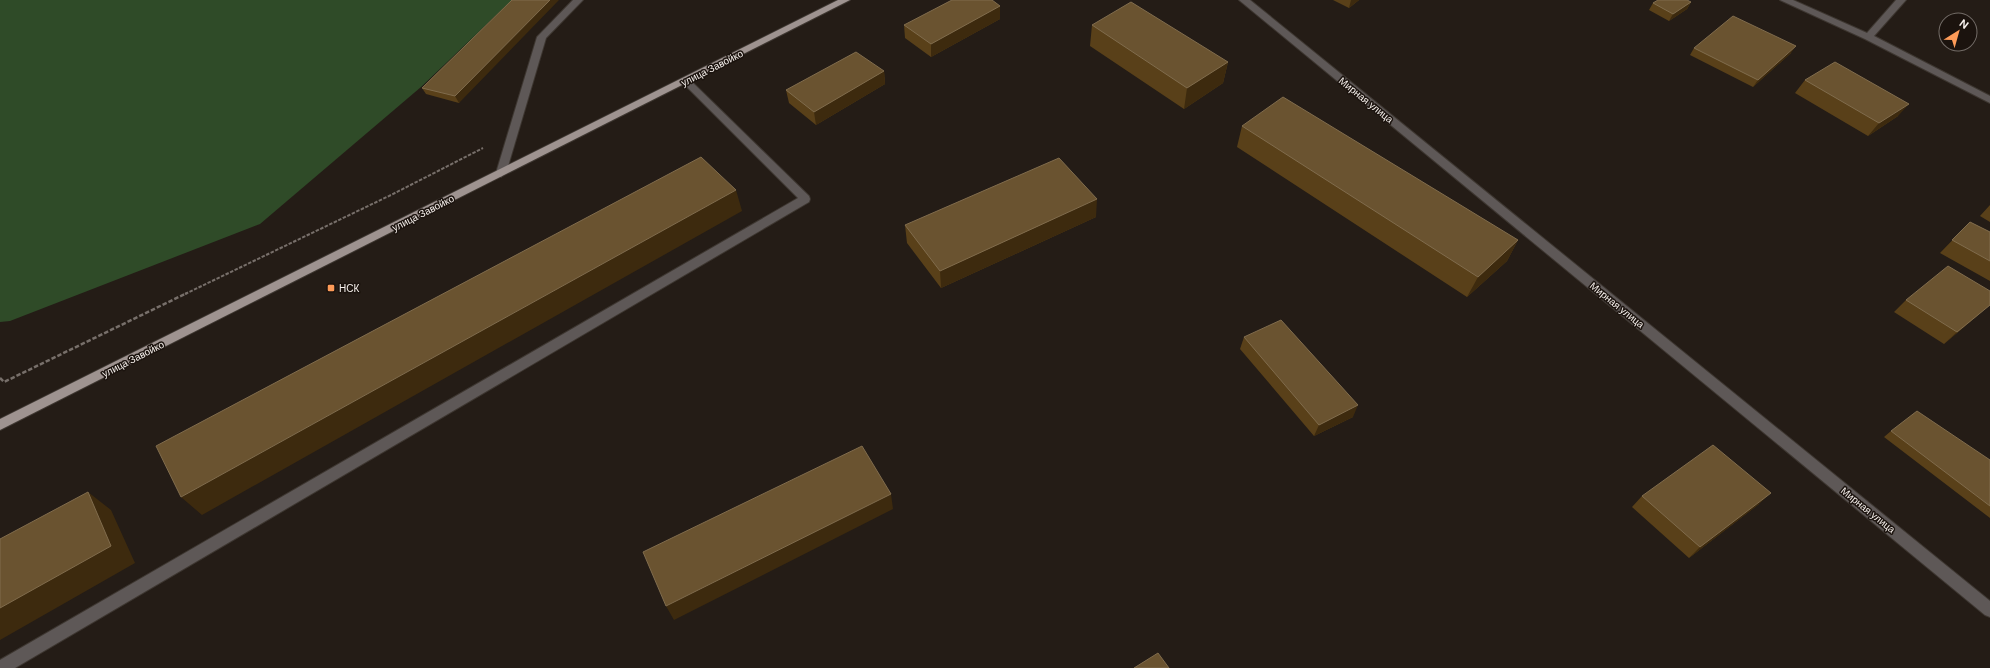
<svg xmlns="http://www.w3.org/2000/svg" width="1990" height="668" font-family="'DM Sans',sans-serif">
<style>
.forest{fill:#2f4b28}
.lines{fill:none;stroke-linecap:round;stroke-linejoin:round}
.minor-casing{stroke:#3d3630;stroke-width:2}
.major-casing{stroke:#3d3630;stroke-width:2}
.path-far1{stroke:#776f6a;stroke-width:2;stroke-dasharray:3.5 1.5;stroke-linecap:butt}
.path{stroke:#776f6a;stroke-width:2.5;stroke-dasharray:4.5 2;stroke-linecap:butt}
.minor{fill:#5e5857;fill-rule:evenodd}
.major{fill:#9e9390;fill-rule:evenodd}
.wall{fill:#594019}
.shaded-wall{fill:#3d2a0e}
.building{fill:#6a5330;stroke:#806c4d}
.poi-dot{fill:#fe9b58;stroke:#1b130e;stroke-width:1.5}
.labels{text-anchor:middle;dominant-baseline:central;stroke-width:3;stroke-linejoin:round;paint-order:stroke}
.street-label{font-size:10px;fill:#f7f1ed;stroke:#1b130e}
.poi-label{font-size:10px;fill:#f7f1ed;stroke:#1b130e;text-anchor:start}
</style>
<rect width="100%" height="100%" fill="#241c16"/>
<!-- forest -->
<path class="forest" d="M0,0H512L421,87L260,224L10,321L0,322Z"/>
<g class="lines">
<!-- minor casing -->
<g class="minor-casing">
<path id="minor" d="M573,0H583L546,38L506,173L501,177L497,176L496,173L537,37Z
M1239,0H1250L1990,601V617L1985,615Z
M1780,0H1793L1867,33L1896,0H1906L1874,36L1990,96V103L1865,39Z
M686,78L689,79L809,196L810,199L809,202L15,668H0V660L798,198L681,81Z"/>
</g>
<!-- major casing -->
<g class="major-casing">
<path id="major" d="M838,0H850L0,430V419Z"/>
</g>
<!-- path-far1 -->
<path class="path-far1" d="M185,294L391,195L483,148"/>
<!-- path -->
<path class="path" d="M0,378L4,382L187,293"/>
<!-- minor -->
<use href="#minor" class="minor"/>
<!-- major -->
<use href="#major" class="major"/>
</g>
<!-- wall -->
<path class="wall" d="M512,0L459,103L426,94L422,88Z
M1333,0H1359L1349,8Z
M1691,2L1687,9L1669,21L1649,10L1653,3Z
M1000,6V19L931,57L905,38L904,25Z
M1092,25L1228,62L1223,83L1184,109L1090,46Z
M1694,48L1791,53L1753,87L1690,55Z
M884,71L885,84L816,125L789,103L786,90Z
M1805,80L1898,116L1868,136L1795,93Z
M1242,126L1518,240L1507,261L1467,297L1237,147Z
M1990,205V222L1980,216Z
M1096,217L941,288L907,243L905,225Z
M1970,222L1990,232V281L1940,253Z
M1906,300L1990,305L1944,344L1894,312Z
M1244,337L1353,417L1314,436L1240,349Z
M1891,431L1990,460V518L1884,437Z
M1642,496L1759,504L1689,558L1632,507Z"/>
<!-- shaded-wall -->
<path class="shaded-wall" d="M550,0H559L459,103L455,96Z
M1351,0H1359L1349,8Z
M1691,2L1687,9L1669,21L1673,14Z
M1000,6V19L931,57V44Z
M1796,46L1791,53L1753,87L1758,80Z
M1228,62L1223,83L1184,109L1187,88Z
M884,71L885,84L816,125L814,112Z
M1909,104L1898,116L1868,136L1879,123Z
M736,190L742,211L202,515L181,497Z
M1097,199L1096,217L941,288L940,271Z
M1518,240L1507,261L1467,297L1478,277Z
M1990,305L1985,309L1944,344L1957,332Z
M1358,405L1353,417L1314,436L1319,425Z
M88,492L111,510L135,563L0,640V608Z
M1771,493L1759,504L1689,558L1700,547Z
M891,494L893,509L674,620L666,606Z"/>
<!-- building -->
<path class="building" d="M512,0H550L455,96L422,88Z
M952,0H992L1000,6L931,44L904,25Z
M1658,0H1687L1691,2L1673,14L1653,3Z
M1131,2L1228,62L1187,88L1092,25Z
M1733,16L1796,46L1758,80L1694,48Z
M856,52L884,71L814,112L786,90Z
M1835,62L1909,104L1879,123L1805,80Z
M1283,97L1518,240L1478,277L1242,126Z
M701,157L736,190L181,497L156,446Z
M1059,158L1097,199L940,271L905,225Z
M1970,222L1990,232V261L1952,240Z
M1948,266L1990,291V305L1957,332L1906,300Z
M1281,320L1358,405L1319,425L1244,337Z
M1917,411L1990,460V506L1891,431Z
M1713,445L1771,493L1700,547L1642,496Z
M862,446L891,494L666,606L643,552Z
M88,492L111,546L0,608V539Z
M1158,653L1169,668H1134Z"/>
<!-- markers -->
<rect class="poi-dot" x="327" y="284" width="8" height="8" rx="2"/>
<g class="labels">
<!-- street labels -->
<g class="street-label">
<text transform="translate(712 68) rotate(-27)">улица Завойко</text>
<text transform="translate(1366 100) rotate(39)">Мирная улица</text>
<text transform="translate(423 213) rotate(-27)">улица Завойко</text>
<text transform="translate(1617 305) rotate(39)">Мирная улица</text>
<text transform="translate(133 359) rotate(-27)">улица Завойко</text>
<text transform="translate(1868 510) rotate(39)">Мирная улица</text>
</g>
<!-- poi labels -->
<g class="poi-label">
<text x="339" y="288">НСК</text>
</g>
</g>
<!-- north arrow -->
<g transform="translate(1958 32) rotate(37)"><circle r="19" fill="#1b130e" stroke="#736c67"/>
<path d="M0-3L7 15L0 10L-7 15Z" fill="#fe9b58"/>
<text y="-6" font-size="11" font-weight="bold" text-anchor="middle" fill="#f7f1ed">N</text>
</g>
</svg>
